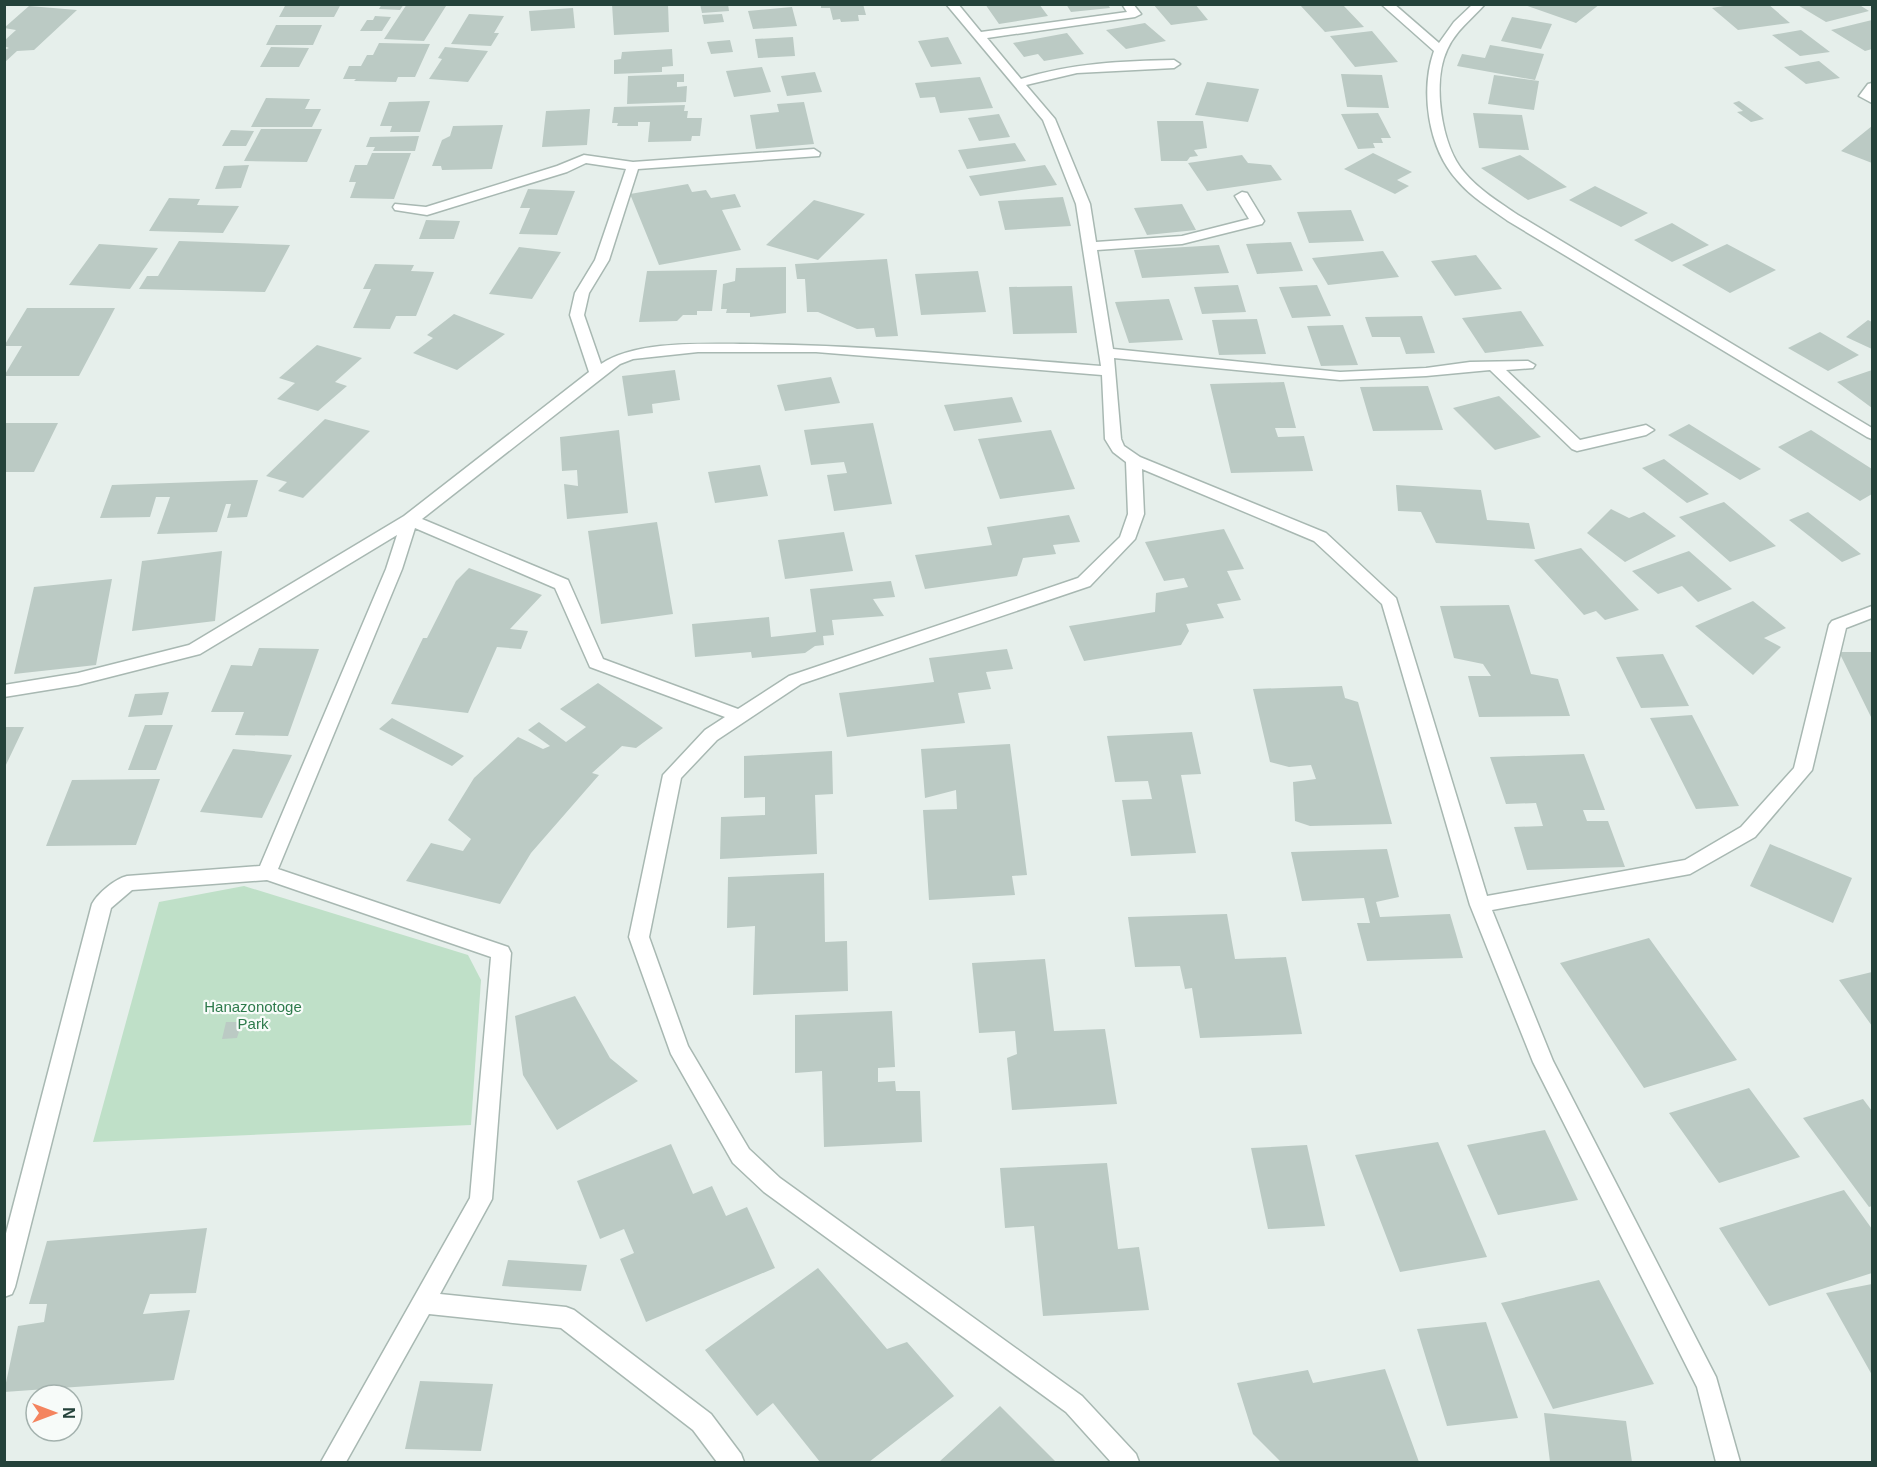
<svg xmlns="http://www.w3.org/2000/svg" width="1877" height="1467" font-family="Helvetica,sans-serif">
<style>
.green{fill:#bfe0c8}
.building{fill:#bbcac4}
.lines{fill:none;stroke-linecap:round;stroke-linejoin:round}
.minor-casing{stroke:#a8b8b2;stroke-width:3}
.minor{fill:#fff;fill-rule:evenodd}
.labels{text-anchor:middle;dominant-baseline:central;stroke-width:4.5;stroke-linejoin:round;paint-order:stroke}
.park-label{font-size:15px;fill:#2d7a4b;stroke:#f7fbf9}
</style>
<rect width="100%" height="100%" fill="#e6efeb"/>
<!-- green -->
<path class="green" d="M244,886L468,955L481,980L471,1125L93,1142L159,902Z"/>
<!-- building -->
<path class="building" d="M286,4H341L334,17H279Z
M382,4H404L400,10L379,9Z
M407,4L446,6L424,41L384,39Z
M612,4H668L669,32L614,35Z
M700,4H728L729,11L702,13Z
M863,4L866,15H858L859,21L841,22L840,19L833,20L830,8H821V5Z
M985,4H1039L1048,16L999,24Z
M1066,4H1108L1110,8L1071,12Z
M1153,4H1195L1208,20L1171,25Z
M1522,4H1600L1576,23Z
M1735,4H1768L1790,23L1738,30L1712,8Z
M1796,4H1858L1869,11L1826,22Z
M1300,5H1343L1364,27L1325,32Z
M29,6L77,10L34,50L17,51L4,63V50L9,48L4,46V41L16,30L4,28Z
M792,7L797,26L753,29L748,11Z
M573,8L575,28L531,31L529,11Z
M469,14L504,16L494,33H499L491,46L451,44Z
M722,14L724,22L704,24L702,15Z
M375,16L391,17L382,31H360L367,20H373Z
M1512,17L1552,24L1541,49L1501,41Z
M1872,20V49L1865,51L1831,30Z
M1145,23L1166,41L1126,49L1106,30Z
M276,25H322L313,45H266Z
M1801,30L1830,52L1800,56L1772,35Z
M1372,31L1398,62L1355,67L1330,36Z
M1067,33L1084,54L1044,61L1038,54L1024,57L1013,43Z
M793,37L795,56L758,58L755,39Z
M948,37L962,64L931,67L918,41Z
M730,40L733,52L711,54L707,42Z
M379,43L430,44L415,77H398L396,82L354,81L356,79H343L349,66H361L367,55H373Z
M1490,45L1544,54L1535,80L1457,66L1462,54L1485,58Z
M271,47L309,48L299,67H260Z
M445,47L488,51L468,82L429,79L442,59L438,58Z
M672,49L673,66L662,67V72L614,74V60L621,59L622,52Z
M1819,61L1840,78L1806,84L1784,67Z
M762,67L771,92L734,97L726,71Z
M815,72L822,92L787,96L781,76Z
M684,74V82H677V87L687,86L686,102L627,104L628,76Z
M1341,74L1382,75L1389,108L1347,107Z
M1494,75L1539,81L1534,110L1488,104Z
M980,77L993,108L940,113L935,97L920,98L915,83Z
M1207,82L1259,89L1248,122L1195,115Z
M266,98L310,99L305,109H321L312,127H251Z
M430,101L420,132H390L392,126H380L389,102Z
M1739,101L1764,119L1751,122L1737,112L1743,111L1733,103Z
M804,102L814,144L756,149L750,115L779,112L777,104Z
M685,105L684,111H688L687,118H702L700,136H692L691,141L648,142L650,122H638V126H617L618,123H612L614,107Z
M590,109L587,145L542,147L546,111Z
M1378,113L1391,138H1381L1383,143H1373L1375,148L1358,149L1341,114Z
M1473,113L1522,115L1529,150L1479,148Z
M999,114L1010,137L979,141L968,118Z
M1157,121H1203L1207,148L1194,150L1198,156L1190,157L1187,161H1161Z
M503,125L492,169L442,170L441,166H432L442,140L450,136L453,126Z
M1872,126V163L1841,151Z
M261,129H322L307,162L244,161Z
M231,130L254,131L246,146H222Z
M419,136L415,151H373L375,147H366L370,137Z
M1015,143L1026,161L967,169L958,150Z
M372,153H411L394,199L350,198L356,182H349L355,165H367Z
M1373,153L1412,172L1397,180L1409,186L1395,194L1344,169Z
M1242,155L1248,163L1271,165L1282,180L1207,191L1188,163Z
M1520,155L1567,187L1528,200L1481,168Z
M249,165L241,188L215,189L224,166Z
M1045,165L1057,185L980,196L969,176Z
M688,184L692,192L706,190L711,198L735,194L741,207L722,210L741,250L659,265L630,194Z
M1595,186L1648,213L1621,227L1569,200Z
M528,189L575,191L557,235L519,234L530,208H520Z
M1063,197L1071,226L1005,230L998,201Z
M169,198L200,199L197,205L239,206L223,233L149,231Z
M814,200L865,214L818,260L766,245Z
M1182,204L1196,230L1147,235L1134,208Z
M1351,210L1364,241L1309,243L1297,212Z
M426,220L460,221L454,239H419Z
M1672,223L1709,245L1672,262L1634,240Z
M179,241L290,245L265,292L139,289L147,276H158Z
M1291,242L1303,271L1257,274L1246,244Z
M99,244L158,248L130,289L69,285Z
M1727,244L1776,270L1730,293L1682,265Z
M1219,245L1229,273L1142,278L1134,250Z
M519,247L561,252L532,299L489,294Z
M1383,251L1399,277L1328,285L1312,258Z
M1476,255L1502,289L1455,296L1431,261Z
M887,259L898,336L876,337L874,328L857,329L818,312H807L805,279H797L795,264Z
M375,264L414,265L411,271L434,272L416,316H396L390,329L353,328L371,289H363Z
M786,267V313L750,317V313H726L727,309H721L723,284L735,281L736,268Z
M717,270L712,311H697V315H683L677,321L639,322L647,271Z
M978,271L986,312L921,315L915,274Z
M1238,285L1246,312L1202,314L1194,287Z
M1317,285L1331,316L1292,318L1279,287Z
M1072,286L1077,333L1013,334L1009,287Z
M1169,299L1183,340L1129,343L1115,302Z
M27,308H115L79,376H4L22,346H4Z
M1521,311L1544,346L1485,353L1462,318Z
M454,314L505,334L457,370L413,353L433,338L427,335Z
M1422,316L1435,353L1406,354L1400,337H1372L1365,317Z
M1257,319L1266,354L1219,355L1212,320Z
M1868,320L1872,322V349L1846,337Z
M1343,325L1358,365L1321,366L1307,326Z
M1820,332L1859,355L1828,371L1788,348Z
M317,345L362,358L335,382L347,386L318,411L277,399L295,383L279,378Z
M675,370L680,400L652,404L653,413L628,416L622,376Z
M1872,370V408L1837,382Z
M831,377L840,403L785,411L777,385Z
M1284,382L1296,428H1275L1278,437L1304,436L1313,471L1231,473L1210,384Z
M1428,386L1443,430L1373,431L1360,387Z
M1499,396L1541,437L1495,450L1453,408Z
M1012,397L1022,422L954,431L944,405Z
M325,419L370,431L303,498L278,491L287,482L266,476Z
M4,423H58L34,472H4Z
M873,423L892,504L834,511L827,475L847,473L844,462L811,465L804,430Z
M1689,424L1761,469L1740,480L1668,435Z
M619,430L628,513L567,519L564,484L578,486L577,470L562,471L560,437Z
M1051,430L1075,489L1000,499L978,439Z
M1811,430L1872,469V494L1860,501L1778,447Z
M1664,459L1709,494L1687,503L1642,468Z
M760,465L768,496L715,503L708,472Z
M258,480L247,517L227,518L231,504H226L217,532L157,534L170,497H156L150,517L100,518L112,485Z
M1396,485L1481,490L1487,520L1529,523L1535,549L1436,543L1421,512L1398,511Z
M1724,502L1776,546L1730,562L1679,517Z
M1611,509L1629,518L1644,512L1676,536L1625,562L1587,533Z
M1808,512L1861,554L1842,562L1789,520Z
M1069,515L1080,542L1053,545L1056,554L1023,558L1017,576L925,589L915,555L992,545L987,527Z
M657,522L673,614L601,624L588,531Z
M1224,529L1244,569L1227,571L1241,600L1217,604L1224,618L1186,624L1189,631L1181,645L1084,661L1069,626L1155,612L1156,593L1188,587L1184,578L1164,581L1145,542Z
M844,532L853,571L785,579L778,540Z
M1581,548L1639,610L1605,620L1596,611L1584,615L1534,560Z
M222,551L215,621L132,631L142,561Z
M1689,551L1732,589L1698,602L1682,586L1658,594L1632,571Z
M469,568L542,595L510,629L528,631L521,649L497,647L468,713L391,704L423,638H427L456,581Z
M112,579L96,665L14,674L34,587Z
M891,581L895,597L873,599L884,616L832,620L834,635L823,636L824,645L815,646L805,653L752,658L751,652L695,657L692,624L769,617L771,637L816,632L810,589Z
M1753,601L1786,628L1764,638L1781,647L1753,675L1695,626Z
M1509,605L1531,674L1558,679L1570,716L1479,717L1468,676H1491L1483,664L1454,658L1440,606Z
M259,648L319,649L288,736L235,735L244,712H211L231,665L252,666Z
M1007,649L1013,669L986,672L991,689L958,693L965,723L847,737L839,693L934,682L929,658Z
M1839,652H1872V719Z
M1663,654L1689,706L1641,708L1616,657Z
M598,683L663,728L636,748L622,746L592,773L599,775L531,853L500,904L406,881L431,843L463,851L471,839L448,820L474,778L518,737L543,749L550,746L528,730L539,722L566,742L586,727L560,709Z
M1342,686L1345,698L1358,702L1392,824L1310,826L1295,821L1293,782L1316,779L1311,765L1289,767L1270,762L1253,689Z
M169,692L162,715L128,717L135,694Z
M1692,715L1739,806L1696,809L1650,718Z
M392,718L464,756L452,766L379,729Z
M145,725H173L156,770H128Z
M4,727H24L4,769Z
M1192,732L1201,774L1181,775L1196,853L1131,856L1122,800L1152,799L1148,781L1115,782L1107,736Z
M1010,744L1027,875L1012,876L1015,895L929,900L923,810L957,809L956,790L925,798L921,749Z
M233,749L292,755L262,818L200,812Z
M832,751L833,794L815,795L817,854L720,859L721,817L765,815V797L744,798V756Z
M1584,754L1605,810H1583L1587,821H1608L1625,867L1527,870L1514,827L1543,826L1536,803L1506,804L1490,757Z
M160,779L136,845L46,846L72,780Z
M1770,844L1852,878L1833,923L1750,886Z
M1387,849L1399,897L1376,902L1380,917L1450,914L1463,958L1367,961L1357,923H1370L1364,898L1302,901L1291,852Z
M824,873L825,942L847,941L848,991L753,995L755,926L727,928L728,877Z
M1227,914L1235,959L1286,957L1302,1034L1200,1038L1192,988L1185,989L1180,966L1135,967L1128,917Z
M1649,938L1737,1060L1644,1088L1560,963Z
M1045,959L1054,1031L1105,1029L1117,1104L1012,1110L1007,1058L1017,1054L1015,1031L979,1033L972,963Z
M1872,972V1026L1839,980Z
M575,996L610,1058L638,1081L557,1130L523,1075L515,1016Z
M892,1011L895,1067L878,1068V1082L895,1081L896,1091H920L922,1142L824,1147L822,1071L795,1073V1015Z
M226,1022H242L237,1038L222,1039Z
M1749,1088L1800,1157L1719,1183L1669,1113Z
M1863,1099L1872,1111V1206L1869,1207L1803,1118Z
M1545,1130L1578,1200L1498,1215L1467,1145Z
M1438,1142L1487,1257L1400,1272L1355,1155Z
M671,1144L693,1194L712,1186L726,1216L747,1207L775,1268L646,1322L620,1259L634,1253L624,1229L600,1239L577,1181Z
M1307,1145L1325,1226L1268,1229L1251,1148Z
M1107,1163L1118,1249L1139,1247L1149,1310L1043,1316L1034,1226L1005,1228L1000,1168Z
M1844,1190L1872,1229V1273L1769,1306L1719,1228Z
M207,1228L196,1293L150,1294L143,1314L190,1310L174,1380L4,1392L18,1326L44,1322L47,1304H29L47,1241Z
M508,1260L587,1265L581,1291L502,1286Z
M818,1268L887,1349L907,1342L954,1396L869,1462H820L773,1403L757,1416L705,1350Z
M1599,1280L1654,1384L1553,1409L1501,1303Z
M1872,1284V1375L1826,1293Z
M1486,1322L1518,1418L1447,1426L1417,1329Z
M1385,1369L1419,1462H1281L1253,1434L1237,1383L1308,1370L1313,1383Z
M420,1381L493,1384L481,1451L405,1449Z
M1000,1406L1056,1462H939Z
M1544,1413L1626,1421L1632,1462H1550Z"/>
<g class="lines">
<!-- minor casing -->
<g class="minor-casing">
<path id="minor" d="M946,4H958L981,32L1127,12L1122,4H1133L1141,14L1135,17L987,38L1021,79C1071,63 1122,61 1174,60L1180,64L1174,68L1077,73L1026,85L1055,119L1090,204L1096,242L1182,236L1249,219L1235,196L1242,192L1247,193L1264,221L1262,224L1182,244L1097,250L1113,349L1340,372L1426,368L1470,362L1528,361L1535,365L1533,368L1506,370L1580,440L1646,425L1654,430L1646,435L1577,451L1572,449L1490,370L1426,376L1340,380L1114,358L1121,439L1124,446L1140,457L1326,533L1396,598L1487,896L1685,860L1741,827L1794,768L1829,625L1832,621L1872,606V618L1846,628L1812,770L1755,837L1690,874L1492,910L1553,1061L1716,1377L1740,1462H1716L1697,1387L1533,1062L1470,905L1382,604L1314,541L1142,469L1144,514L1135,539L1090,586L801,684L717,740L681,778L649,937L688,1046L749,1149L780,1178L1082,1396L1136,1454L1139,1462H1111L1066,1412L764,1192L733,1163L671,1054L629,937L663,775L705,730L725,717L590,667L555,588L415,528L402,569L278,869L508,947L511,953L492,1199L440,1294L566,1307L574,1310L711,1414L741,1454L744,1462H717L693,1430L561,1328L429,1314L346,1462H321L470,1198L491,957L267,880L132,890L111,908L15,1287L12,1294L4,1297V1241L92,904C98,893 115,879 127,876L260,866L386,569L397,535L200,654L78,685L4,697V685L78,673L189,645L404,516L589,372L570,315L575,293L595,260L626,169L586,163L567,172L427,215L395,210L393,207L395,204L426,207L557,166L584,155L633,162L814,149L820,153L819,156L638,169L609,260L589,293L584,315L601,364C636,341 699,344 740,344C860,344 981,357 1101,366L1076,204L1043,120ZM698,352H816L1102,375L1105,439L1113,452L1126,462L1128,514L1120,537L1078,578L789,676L738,709L603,659L568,580L422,519L620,364L633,359Z
M1381,4H1394L1439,43L1454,22L1473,4H1485C1472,19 1455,31 1447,50C1432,82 1441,145 1464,172C1479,190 1499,202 1518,215L1872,428V439L1867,437L1508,221C1490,208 1471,197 1457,180C1428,148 1420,91 1434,51Z
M1872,83V103L1859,96L1868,84Z"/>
</g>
<!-- minor -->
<use href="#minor" class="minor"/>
</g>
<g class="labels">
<!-- park labels -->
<g class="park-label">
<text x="253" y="1006">Hanazonotoge<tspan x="253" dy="17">Park</tspan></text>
</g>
</g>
<!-- border -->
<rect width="1877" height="1467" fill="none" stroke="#24423a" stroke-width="12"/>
<!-- north arrow -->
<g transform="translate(54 1413) rotate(90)"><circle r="28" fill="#f7fbf9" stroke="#a3b1ad" stroke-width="1.5"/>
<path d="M0-4.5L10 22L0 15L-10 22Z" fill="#f4845f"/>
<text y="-9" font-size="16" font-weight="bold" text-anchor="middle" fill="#24423a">N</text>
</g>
</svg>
